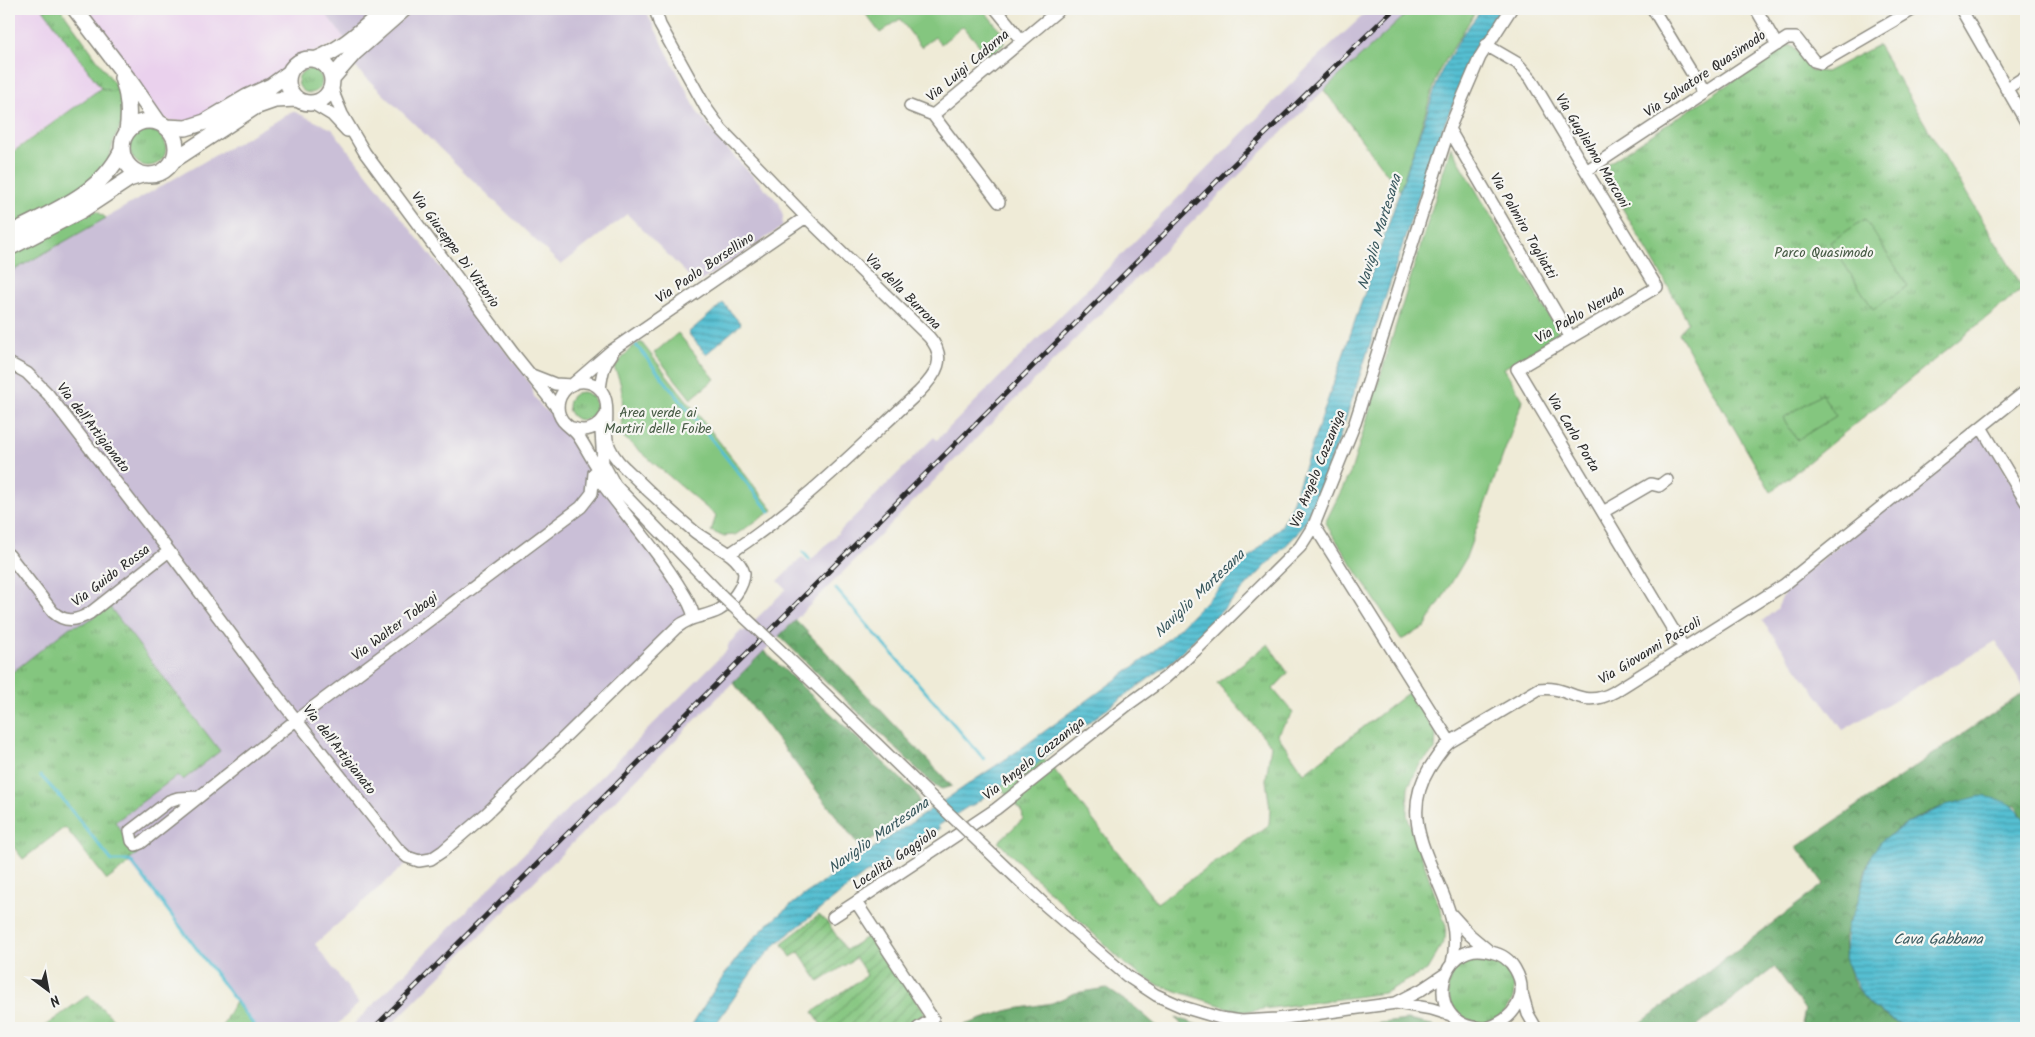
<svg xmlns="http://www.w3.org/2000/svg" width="2035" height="1037" font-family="Kalam,sans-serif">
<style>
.built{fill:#ead1ed}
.industrial{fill:#cabfd7}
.grass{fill:url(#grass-tufts);stroke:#587855}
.forest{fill:url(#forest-crowns);stroke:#4b6b4c}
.park{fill:#84c67f;stroke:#587855}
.garden{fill:url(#garden-furrows);stroke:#587855}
.water{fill:url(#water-rules);stroke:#40757e}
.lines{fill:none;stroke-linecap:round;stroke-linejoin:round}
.stream{stroke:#55bfd2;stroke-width:3}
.minor-casing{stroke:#8d8b81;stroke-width:14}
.major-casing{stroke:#8d8b81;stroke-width:18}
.minor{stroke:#fff;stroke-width:11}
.major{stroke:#fff;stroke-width:15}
.rail-casing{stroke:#2b2b2b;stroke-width:5}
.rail{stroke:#f6f6f2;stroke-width:3;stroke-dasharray:9;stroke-linecap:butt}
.minor-bridge-casing{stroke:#8d8b81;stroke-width:14;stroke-linecap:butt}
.minor-bridge{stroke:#fff;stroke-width:11}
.labels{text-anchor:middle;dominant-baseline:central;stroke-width:4.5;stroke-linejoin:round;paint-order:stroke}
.street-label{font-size:14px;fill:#2b2b2b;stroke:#f6f6f2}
.park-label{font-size:14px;fill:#465a44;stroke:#f6f6f2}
.water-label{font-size:15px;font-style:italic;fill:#38575d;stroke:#f6f6f2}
</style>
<defs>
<pattern id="grass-tufts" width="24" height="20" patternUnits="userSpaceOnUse" patternTransform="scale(1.25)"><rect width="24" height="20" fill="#84c67f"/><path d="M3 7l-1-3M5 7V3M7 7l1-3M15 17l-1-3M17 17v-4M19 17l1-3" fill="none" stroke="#6ca168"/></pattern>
<pattern id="forest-crowns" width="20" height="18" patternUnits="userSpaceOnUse" patternTransform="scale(1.25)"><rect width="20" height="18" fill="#6bab6e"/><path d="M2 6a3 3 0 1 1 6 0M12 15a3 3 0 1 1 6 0" fill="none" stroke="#588b5b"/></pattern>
<pattern id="garden-furrows" width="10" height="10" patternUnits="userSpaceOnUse" patternTransform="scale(1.25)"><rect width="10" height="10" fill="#84c67f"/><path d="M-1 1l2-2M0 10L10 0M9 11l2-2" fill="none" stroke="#6ca168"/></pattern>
<pattern id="water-rules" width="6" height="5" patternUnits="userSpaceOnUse" patternTransform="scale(1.25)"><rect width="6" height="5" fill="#55bfd2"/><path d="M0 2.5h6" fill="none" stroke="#479bab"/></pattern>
</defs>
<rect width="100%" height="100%" fill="#f6f6f2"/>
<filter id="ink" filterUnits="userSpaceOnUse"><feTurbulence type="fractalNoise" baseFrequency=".02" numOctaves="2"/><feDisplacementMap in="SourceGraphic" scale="10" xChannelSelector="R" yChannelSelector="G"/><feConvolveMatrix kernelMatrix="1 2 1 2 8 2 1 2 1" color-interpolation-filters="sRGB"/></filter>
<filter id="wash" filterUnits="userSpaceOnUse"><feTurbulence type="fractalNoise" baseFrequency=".0096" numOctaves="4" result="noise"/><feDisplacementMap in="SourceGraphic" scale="20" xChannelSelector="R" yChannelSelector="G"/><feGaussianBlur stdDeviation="1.12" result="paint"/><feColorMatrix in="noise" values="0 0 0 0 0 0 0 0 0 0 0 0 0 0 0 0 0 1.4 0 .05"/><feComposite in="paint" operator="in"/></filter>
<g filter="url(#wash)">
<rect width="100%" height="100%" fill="#efebd7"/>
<!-- built -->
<path class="built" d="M9,9H43L101,88L9,154Z
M83,9H322L345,39L316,52L300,55L282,72L193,121H170L160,117Z"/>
<!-- industrial -->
<path class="industrial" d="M322,9H382L345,39Z
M415,9H645L698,113L725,147L779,203L783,216L782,227L697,284L627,214L561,265L351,63Z
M1370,9H1412L1324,90L388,1028H350L727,650L729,643L742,630L743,632L786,589L778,581L802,557L808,563L934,437L937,440L1315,60Z
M293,111L332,129L522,372L532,387L534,396L542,407L571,431L692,601L684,628L444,857L433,863H407L315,944L359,1003L334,1028H258L127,860L137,852L115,822L178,775L183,780L220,751L109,606L85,624L70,627L9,675V273Z
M1981,430L2026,507V691L1996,641L1843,730L1762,621L1777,609L1786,588Z"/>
<!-- grass -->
<path class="grass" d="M43,9H61L119,90L111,91L101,88Z
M1787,45L1793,46L1810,70L1826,72L1878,45L2023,288L1771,492L1679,333L1688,321L1602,173L1603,167Z
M298 81a12 12 0 1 1 24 0a12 12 0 1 1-24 0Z
M130 148a18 18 0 1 1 36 0a18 18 0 1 1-36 0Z
M568 406a14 14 0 1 1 28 0a14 14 0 1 1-28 0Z
M109,606L220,751L183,780L178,775L115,822L138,853L128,860L130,863L107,880L65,827L23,859L9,841V675L70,627L85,623Z
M1268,644L1288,673L1273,689L1293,713L1277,734L1304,773L1409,692L1436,734L1435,750L1420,764L1408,787L1407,815L1446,926L1445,939L1427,970L1384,993L1241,1012L1155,984L1127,966L998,842L1023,819L1022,811L1000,787L1029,767L1031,768L1041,759L1049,763L1157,903L1269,825L1270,809L1266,780L1271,745L1217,683Z
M1448 989a33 33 0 1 1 66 0a33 33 0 1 1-66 0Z
M88,995L123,1028H42Z
M236,1000L256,1028H221Z"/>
<!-- forest -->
<path class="forest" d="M796,620L952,786L942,789L936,787L779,636Z
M764,651L915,792C920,798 920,802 917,809L860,847L733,682Z
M2026,691V821L2015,806C1998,805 1978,800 1962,802C1935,805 1886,830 1872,854C1864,869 1862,889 1857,905C1855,912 1849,918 1847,925C1839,954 1851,989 1874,1008C1883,1016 1896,1021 1906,1028H1801L1805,1010L1775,967L1695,1028H1634L1824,884L1797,847Z
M1106,988L1136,1008L1159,1028H955L1009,1010L1052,1003L1075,993Z
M1175,1017L1206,1028H1184Z
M1408,1020L1432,1025L1436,1028H1337Z"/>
<!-- park -->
<path class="park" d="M862,9H983L1003,34L1004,44L989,57L963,26L941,44L935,37L921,47L900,19L880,33Z
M1412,9H1477L1439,71L1400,191L1324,90Z
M101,88L111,91L119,90L123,113L121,125L114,140L109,159L91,183L9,229V155Z
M1451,147L1560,335L1504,368L1523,400L1465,560L1425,627L1401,640L1325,523L1351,471Z
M97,211L106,218L9,273V255L91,212Z
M1865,219L1908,286L1873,309L1830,242Z
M678,333L715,379L691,399L654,353Z
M641,342L773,510L735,535L722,536L711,531L716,516L621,435C622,412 626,388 614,368L631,348Z
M1822,394L1836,416L1797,440L1783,418Z"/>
<!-- garden -->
<path class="garden" d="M819,915L828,923L846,950L873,933L925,1013L902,1028H823L813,1012L867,975L856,958L819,982L799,952L791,957L782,943Z"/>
<!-- water -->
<path class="water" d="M1482,9H1505L1473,58L1436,143L1337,445L1307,519L1296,535L1174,660L1066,739L1031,769L1028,767L970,807L969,806L938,826L940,828L890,861L891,863L865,874L776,944L756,966L713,1028H690C710,996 731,962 757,935C771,920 788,908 804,895L1016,752L1150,655L1171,636L1282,525L1289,512L1441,72L1463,34Z
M723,303L741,324L706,354L688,333Z
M1980,796C2006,800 2009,801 2026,821V1028H1906L1874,1008L1862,995L1845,961L1847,925L1856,908L1871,855L1881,841L1911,821L1929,813L1946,805Z"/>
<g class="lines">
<!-- stream -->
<path class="stream" d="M636,345L770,512
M803,552L809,559
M836,589L984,759
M41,776L63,800L112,861H131L256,1028"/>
</g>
</g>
<g filter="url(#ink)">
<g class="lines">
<!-- minor casing -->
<g class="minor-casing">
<path id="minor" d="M655,9L660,25L706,108L721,129L806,217L929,337C948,358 936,375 919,392C858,448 798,509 729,554
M996,9L1022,41
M1653,9L1704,93
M1756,9L1777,45
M1961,9L2026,122
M1486,45L1517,63L1531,79L1586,171L1657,287L1517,369L1684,648
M332,86L335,97L342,114L365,153L513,353L558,409
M2006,89L2026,76
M312,103L332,115L347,131
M910,106L933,115
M933,115L1060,9
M933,115L999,202
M1449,129L1571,338
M1586,171L1787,38H1796L1814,61L1821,63L1914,9
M9,363L27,373L48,394L169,551L275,693L397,848L407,857L419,861L431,859L443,851L487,813L676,628C692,615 703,618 719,610C731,603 744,587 744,573C738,553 710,544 695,532C671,512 647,490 625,468C616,460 610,451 607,440C604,421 614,394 593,384C586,381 578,381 571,385C558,393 554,409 563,421C568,427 575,430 579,437C591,455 597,473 615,485
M532,375L555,384L572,385
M574,383L611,351L806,217
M600,389C602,375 603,365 612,354
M1981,427L2026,502
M573,428C586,433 598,428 605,416
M601,431L603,463L615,485L722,596
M596,475C622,512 653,544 677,583C684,594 691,604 694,617
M1603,512L1651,484L1659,486L1667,480
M1314,525L1450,742L1539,689C1569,684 1580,711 1614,692L1784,585L2026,391
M9,555L53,612C65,623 77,621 90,613L169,551
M785,655L919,785
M1450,742C1441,749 1435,760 1429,769C1386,839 1470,894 1452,963
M198,797L178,798L169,801L130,831L132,841L136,845L141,843L296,720L581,507L592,493L594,473
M983,846L1044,904L1127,976L1156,995L1183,1007L1220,1018L1242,1021L1277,1019L1396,1003L1432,1009L1451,1015
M1451,914L1470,935L1489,951
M833,917L856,902
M1522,993L1528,1014L1536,1028
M1396,1003L1421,990L1445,974
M918,1028L933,1019L856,902L996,809L1130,703L1165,678L1198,648L1300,547L1314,525L1355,423L1449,129L1480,57L1511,9
M1481,1028C1421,1026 1438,936 1491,952C1501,954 1510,960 1515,969C1531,996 1513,1020 1487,1028"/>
</g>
<!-- major casing -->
<g class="major-casing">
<path id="major" d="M75,9L132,84L159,123
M288 81a22 22 0 1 1 44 0a22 22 0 1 1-44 0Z
M317,59C344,48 365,27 386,9
M333,77L354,53L404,9
M122,78C129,96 130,112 127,131
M122 148a27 27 0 1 1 54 0a27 27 0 1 1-54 0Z
M166,127L186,128L205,122L247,97L271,86L289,73
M174,160L255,107L275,100L297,99
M9,234C49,213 100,195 121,152
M9,248L82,210L129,179L142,175"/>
</g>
<!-- minor -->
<use href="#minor" class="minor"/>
<!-- major -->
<use href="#major" class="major"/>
<!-- rail casing -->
<g class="rail-casing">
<path id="rail" d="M374,1028L1228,170L1394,9"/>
</g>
<!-- rail -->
<use href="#rail" class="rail"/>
<!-- minor-bridge casing -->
<g class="minor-bridge-casing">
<path id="minor-bridge" d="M722,596L785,655
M919,785L983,846"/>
</g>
<!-- minor-bridge -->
<use href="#minor-bridge" class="minor-bridge"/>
</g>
</g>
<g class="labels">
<!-- street labels -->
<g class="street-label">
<text transform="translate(968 66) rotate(-40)">Via Luigi Cadorna</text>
<text transform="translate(1705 74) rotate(-34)">Via Salvatore Quasimodo</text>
<text transform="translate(1592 151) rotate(59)">Via Guglielmo Marconi</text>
<text transform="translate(1523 226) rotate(60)">Via Palmiro Togliatti</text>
<text transform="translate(455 250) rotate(54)">Via Giuseppe Di Vittorio</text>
<text transform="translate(705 268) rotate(-34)">Via Paolo Borsellino</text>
<text transform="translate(903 292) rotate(45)">Via della Burrona</text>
<text transform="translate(1580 315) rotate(-30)">Via Pablo Neruda</text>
<text transform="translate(93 428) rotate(52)">Via dell'Artigianato</text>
<text transform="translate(1573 433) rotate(59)">Via Carlo Porta</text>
<text transform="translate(1318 469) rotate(-68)">Via Angelo Cazzaniga</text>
<text transform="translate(111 576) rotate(-37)">Via Guido Rossa</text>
<text transform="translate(395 627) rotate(-37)">Via Walter Tobagi</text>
<text transform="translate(1650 651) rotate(-31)">Via Giovanni Pascoli</text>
<text transform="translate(339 750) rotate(52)">Via dell'Artigianato</text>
<text transform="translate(1034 759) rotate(-38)">Via Angelo Cazzaniga</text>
<text transform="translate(895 859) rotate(-34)">Località Gaggiolo</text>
</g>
<!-- park labels -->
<g class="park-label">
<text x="1824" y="253">Parco Quasimodo</text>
<text x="658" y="413">Area verde ai<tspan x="658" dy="16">Martiri delle Foibe</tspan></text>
</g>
<!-- water labels -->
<g class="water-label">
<text transform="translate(1380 232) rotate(-73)">Naviglio Martesana</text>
<text transform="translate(1200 594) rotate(-44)">Naviglio Martesana</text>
<text transform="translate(879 836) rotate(-35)">Naviglio Martesana</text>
<text x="1938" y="940">Cava Gabbana</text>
</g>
</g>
<!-- margin -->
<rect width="2035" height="1037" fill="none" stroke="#f6f6f2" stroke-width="30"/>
<!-- north arrow -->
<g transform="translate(48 990) rotate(148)" stroke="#f6f6f2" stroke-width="4" paint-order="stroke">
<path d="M0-4L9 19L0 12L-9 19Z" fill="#2b2b2b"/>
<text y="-8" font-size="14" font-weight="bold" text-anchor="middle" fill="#2b2b2b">N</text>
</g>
</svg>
